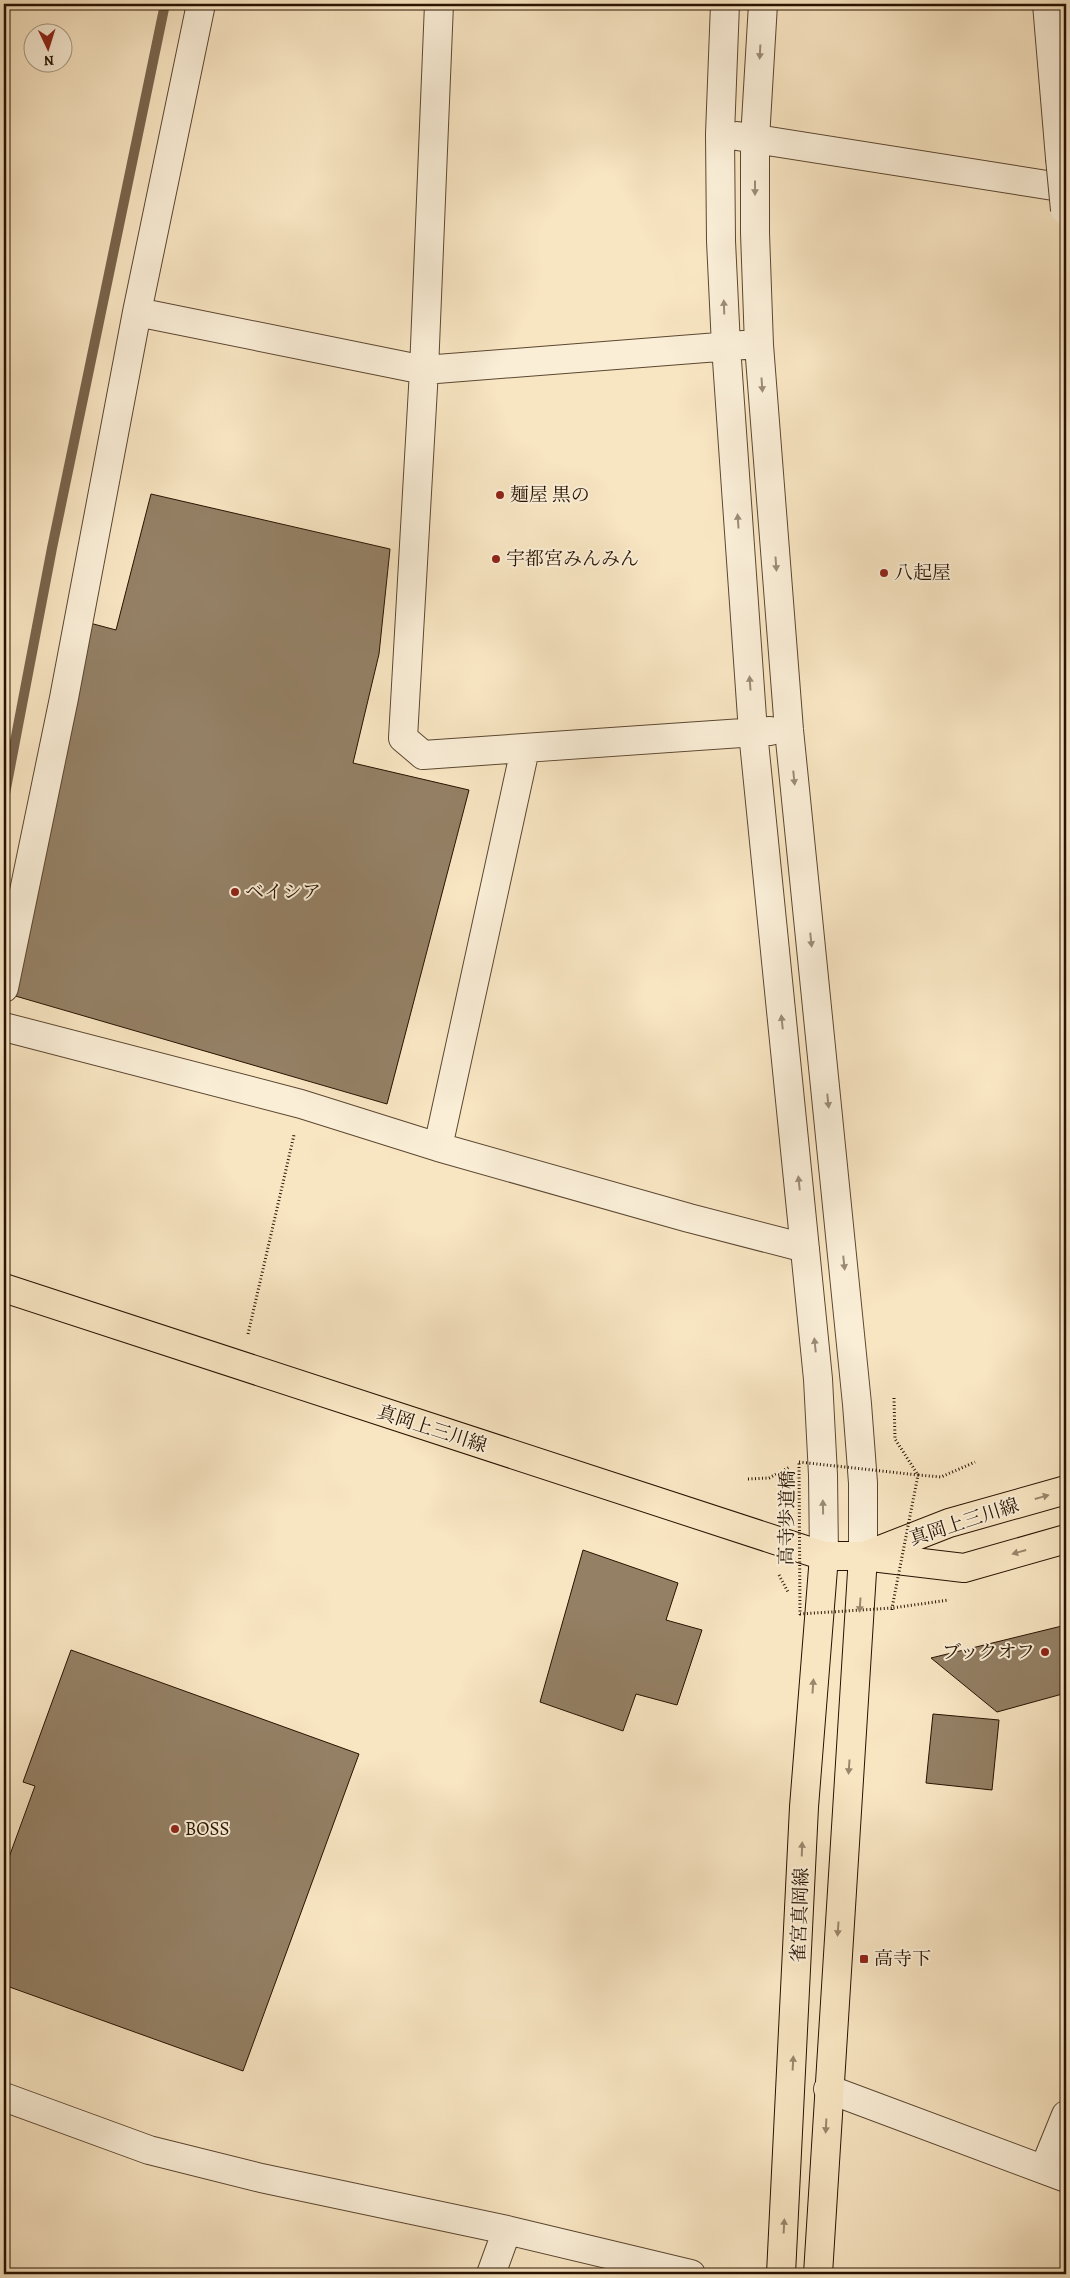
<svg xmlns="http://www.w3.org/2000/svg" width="1070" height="2278" font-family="Alegreya,'Noto Serif JP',serif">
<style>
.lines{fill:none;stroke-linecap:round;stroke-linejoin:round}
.stream{stroke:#7a654d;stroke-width:10}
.building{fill:#948065;stroke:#281201}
.minor-casing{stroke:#5c4731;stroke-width:30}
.major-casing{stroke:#281201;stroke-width:30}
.path{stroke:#281201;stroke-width:3;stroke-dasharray:1 2.5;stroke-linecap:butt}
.minor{stroke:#faeed7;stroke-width:28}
.major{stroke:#f8e5c2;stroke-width:28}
.minor-bridge-casing{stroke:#5c4731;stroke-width:30;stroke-linecap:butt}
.path-bridge{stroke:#281201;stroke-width:3;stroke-dasharray:1 2.5;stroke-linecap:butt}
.minor-bridge{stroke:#faeed7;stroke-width:28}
.oneway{fill:#9c8b77}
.oneway2{fill:#9a866b}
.poi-dot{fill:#8f2418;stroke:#faeed7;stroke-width:2}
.labels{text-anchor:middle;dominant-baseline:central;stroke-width:4;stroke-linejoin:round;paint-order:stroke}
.poi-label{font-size:19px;fill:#281201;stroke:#faeed7;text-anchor:start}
.street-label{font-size:19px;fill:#281201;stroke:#faeed7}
</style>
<rect width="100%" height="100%" fill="#f8e5c2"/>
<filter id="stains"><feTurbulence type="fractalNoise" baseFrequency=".004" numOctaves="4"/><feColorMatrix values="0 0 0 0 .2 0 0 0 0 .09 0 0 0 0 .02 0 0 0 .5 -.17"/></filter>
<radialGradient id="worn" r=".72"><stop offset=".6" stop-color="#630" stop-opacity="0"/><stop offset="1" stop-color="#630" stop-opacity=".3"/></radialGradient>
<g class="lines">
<!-- stream -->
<path class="stream" d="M4,799L52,548L165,4"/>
</g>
<!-- building -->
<path class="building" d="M151,494L390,549L379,654L353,763L469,790L387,1104L5,993L86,622L116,630Z
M583,1550L678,1583L666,1620L702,1630L677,1705L636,1694L623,1731L540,1702Z
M1066,1625V1693L997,1712L931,1658Z
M71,1650L359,1754L243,2071L4,1985V1871L35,1786L23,1782Z
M933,1714L999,1720L992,1790L926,1783Z"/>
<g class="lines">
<!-- minor casing -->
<g class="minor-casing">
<path id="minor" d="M439,4L424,370L403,738L423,755L770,731
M725,4L720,134L721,241L726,346L753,732L818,1379L823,1475L824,1556
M763,4L755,139V233L759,345L789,730L857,1404L863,1483V1556
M1047,4L1060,158
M737,136L1066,188
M137,312L424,370L744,345
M4,988L64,698L137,312L201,4
M4,1027L301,1104L438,1147L689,1218L805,1248
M438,1147L525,749
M828,2089L1066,2178
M4,2097L149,2150L261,2178L507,2230L691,2274
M1044,2169L1066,2115
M491,2274L507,2230"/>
</g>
<!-- major casing -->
<g class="major-casing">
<path id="major" d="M4,1288L824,1556H863L964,1568L1066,1539
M867,1555L949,1523L1066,1490
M781,2274L804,1807L824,1556
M818,2274L863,1556"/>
</g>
<!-- path -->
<path class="path" d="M248,1334L294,1135
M894,1398L895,1439L918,1475L941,1477L975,1462
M748,1479L769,1478L790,1467
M779,1575L788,1592
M892,1610V1608L949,1600"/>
<!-- minor -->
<use href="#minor" class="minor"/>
<!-- major -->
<use href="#major" class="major"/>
<!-- minor-bridge casing -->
<g class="minor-bridge-casing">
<path id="minor-bridge" d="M1060,158L1065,210"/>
</g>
<!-- path-bridge -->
<path class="path-bridge" d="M799,1462L918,1475L892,1608L800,1614Z"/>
<!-- minor-bridge -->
<use href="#minor-bridge" class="minor-bridge"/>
</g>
<!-- one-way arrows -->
<defs><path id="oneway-solid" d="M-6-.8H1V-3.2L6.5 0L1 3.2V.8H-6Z" transform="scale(1.25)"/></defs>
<g class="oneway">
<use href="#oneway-solid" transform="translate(760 52) rotate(93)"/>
<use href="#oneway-solid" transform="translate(755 188) rotate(90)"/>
<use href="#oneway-solid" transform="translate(724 307) rotate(-92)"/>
<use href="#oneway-solid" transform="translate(762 385) rotate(86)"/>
<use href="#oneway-solid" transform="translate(738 521) rotate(-94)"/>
<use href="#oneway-solid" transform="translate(776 564) rotate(86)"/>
<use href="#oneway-solid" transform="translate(750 683) rotate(-94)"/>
<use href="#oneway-solid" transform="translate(794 778) rotate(84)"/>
<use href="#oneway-solid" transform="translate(811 940) rotate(84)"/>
<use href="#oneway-solid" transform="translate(782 1022) rotate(-96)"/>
<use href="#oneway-solid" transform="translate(828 1101) rotate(84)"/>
<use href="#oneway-solid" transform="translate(799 1183) rotate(-96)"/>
<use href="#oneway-solid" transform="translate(844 1263) rotate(84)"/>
<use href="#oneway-solid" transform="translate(815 1345) rotate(-96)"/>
<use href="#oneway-solid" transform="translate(823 1507) rotate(-91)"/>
</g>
<g class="oneway2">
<use href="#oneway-solid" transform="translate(1042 1497) rotate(-16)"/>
<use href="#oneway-solid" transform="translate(1019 1552) rotate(164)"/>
<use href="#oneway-solid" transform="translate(860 1605) rotate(94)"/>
<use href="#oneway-solid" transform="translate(813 1686) rotate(-86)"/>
<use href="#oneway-solid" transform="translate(849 1767) rotate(94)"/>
<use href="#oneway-solid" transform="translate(802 1849) rotate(-88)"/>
<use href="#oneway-solid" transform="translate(838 1929) rotate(94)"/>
<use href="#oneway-solid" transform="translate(793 2063) rotate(-87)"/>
<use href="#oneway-solid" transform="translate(826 2126) rotate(93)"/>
<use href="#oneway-solid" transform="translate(784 2226) rotate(-87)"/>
</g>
<!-- markers -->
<g class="poi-dot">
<circle cx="500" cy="495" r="5"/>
<circle cx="496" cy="559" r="5"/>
<circle cx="884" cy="573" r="5"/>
<circle cx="235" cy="892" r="5"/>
<circle cx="1045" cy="1652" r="5"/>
<circle cx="175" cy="1829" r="5"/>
<rect x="859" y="1954" width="10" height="10" rx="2.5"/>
</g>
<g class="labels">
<!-- poi labels -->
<g class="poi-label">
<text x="510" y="495">麺屋 黒の</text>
<text x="506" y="559">宇都宮みんみん</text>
<text x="894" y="573">八起屋</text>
<text x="245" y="892">ベイシア</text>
<text x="1035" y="1652" text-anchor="end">ブックオフ</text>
<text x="185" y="1829">BOSS</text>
<text x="874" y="1959">高寺下</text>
</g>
<!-- street labels -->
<g class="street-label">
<text transform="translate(432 1429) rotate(18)">真岡上三川線</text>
<text transform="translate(787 1518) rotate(-89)">高寺歩道橋</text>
<text transform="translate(964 1522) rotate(-18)">真岡上三川線</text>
<text transform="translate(800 1915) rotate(-88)">雀宮真岡線</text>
</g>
</g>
<!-- margin -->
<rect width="1070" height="2278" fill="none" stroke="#f8e5c2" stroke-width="20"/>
<rect x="5" y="5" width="1060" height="2268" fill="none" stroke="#281201" stroke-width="2.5"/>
<rect x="10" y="10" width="1050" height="2258" fill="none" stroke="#281201"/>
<!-- north arrow -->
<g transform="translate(48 48) rotate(176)"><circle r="24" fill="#faeed7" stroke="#a69681"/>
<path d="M0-4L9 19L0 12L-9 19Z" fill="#8f2418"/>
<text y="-8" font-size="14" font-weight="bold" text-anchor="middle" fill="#281201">N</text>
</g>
<rect width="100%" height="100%" filter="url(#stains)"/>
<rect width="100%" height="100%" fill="url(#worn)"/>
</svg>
